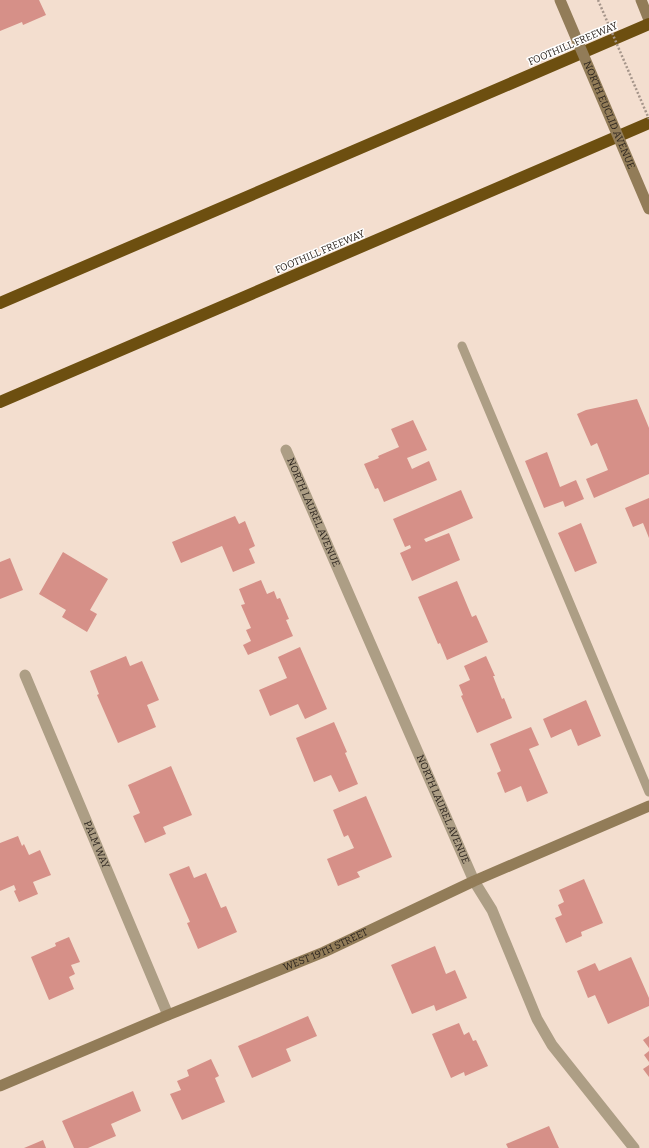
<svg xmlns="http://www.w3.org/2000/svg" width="649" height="1148" font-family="Bitter,serif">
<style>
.building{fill:#d69088}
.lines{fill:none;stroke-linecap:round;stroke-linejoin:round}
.service{stroke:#ad9e85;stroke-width:9}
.minor{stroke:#ad9e85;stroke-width:11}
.secondary{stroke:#927c58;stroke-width:11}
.motorway{stroke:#6d4f10;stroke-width:12}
.path-bridge{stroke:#a5958a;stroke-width:2.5;stroke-dasharray:2 2;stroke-linecap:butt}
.secondary-bridge{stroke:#927c58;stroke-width:11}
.labels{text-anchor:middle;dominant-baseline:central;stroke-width:3;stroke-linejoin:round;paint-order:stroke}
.street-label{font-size:10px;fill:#2c241e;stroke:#fff}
</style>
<rect width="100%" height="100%" fill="#f3decf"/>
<!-- building -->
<path class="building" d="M0,0H39L46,15L23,25L22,22L0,31Z
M637,399L649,428V474L594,498L586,479L608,470L597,443L591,446L577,414L586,410Z
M413,420L427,450L407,458L412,469L429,461L437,480L384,502L378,488L375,489L364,464L379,458L378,456L399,447L391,429Z
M547,452L560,487L576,480L584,499L565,507L563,501L544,508L525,461Z
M461,490L473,518L424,539L426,542L449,533L460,560L412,581L400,553L411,548L410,545L405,547L393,519Z
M649,498V538L643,523L633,527L625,508Z
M235,516L239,524L245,521L255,546L249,549L255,563L233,572L222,546L181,563L172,542Z
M581,523L597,563L575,572L558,533Z
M63,552L108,579L90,610L97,614L87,632L62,617L66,610L39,594Z
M10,558L23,590L0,599V562Z
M261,580L267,594L274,591L277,599L280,598L289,619L286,620L293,636L248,655L243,645L251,641L246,630L251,628L241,605L245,604L239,589Z
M457,581L472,617L476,615L488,642L447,660L440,643L438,644L418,597Z
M300,647L327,709L305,719L298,704L270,716L259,690L287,678L278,657Z
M126,656L130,666L142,661L159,700L147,705L156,727L118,743L97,695L99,694L90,671Z
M486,656L495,676H493L502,699L504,698L512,718L477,733L461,696L463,695L459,685L470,680L464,666Z
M586,700L601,736L578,746L571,729L551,738L543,719Z
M334,722L347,752L345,753L358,784L339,792L331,775L314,782L296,738Z
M531,727L539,745L529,749L548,793L527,802L521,786L505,793L497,773L501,771L490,744Z
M171,766L192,815L163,827L166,834L145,843L133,816L140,813L128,785Z
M366,796L392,857L357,872L360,877L338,886L327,859L354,848L348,835L344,837L333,810Z
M18,836L22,846L24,844L29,855L40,850L51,875L33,882L38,894L19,902L14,891L16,890L14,885L0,891V843Z
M189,866L194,878L206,873L221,908L226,906L237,932L198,949L187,923L190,922L169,874Z
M584,879L603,923L581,932L582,936L566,943L555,918L562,915L558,905L564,902L559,890Z
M69,937L80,962L71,965L75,974L69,977L74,989L49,1000L31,957L56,946L55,943Z
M435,946L446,974L455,970L467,998L436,1011L434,1005L412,1014L391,965Z
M631,957L649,998V1006L608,1024L595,995L588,998L577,971L595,963L599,971Z
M308,1016L317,1036L286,1049L291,1061L252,1078L238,1046Z
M459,1023L464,1035L469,1032L473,1041L476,1040L488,1066L465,1076L464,1072L451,1078L432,1034Z
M649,1036V1048L643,1040Z
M649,1051V1062L644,1055Z
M211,1059L219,1076L215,1078L225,1102L182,1120L170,1094L181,1090L177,1081L189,1076L187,1070Z
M649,1065V1077L643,1069Z
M133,1091L141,1111L111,1124L116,1136L88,1148H74L62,1121Z
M549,1126L559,1148H508L506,1144Z
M43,1140L46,1148H24Z"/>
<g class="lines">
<!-- service -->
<path class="service" d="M462,346L649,792"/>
<!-- minor -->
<g class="minor">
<path id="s1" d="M286,450L474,881L492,910L537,1019L552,1045L634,1148"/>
<path id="s2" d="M25,675L168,1015"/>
</g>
<!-- secondary -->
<g class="secondary">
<path d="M641,0L649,20"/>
<path id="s3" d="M0,1086L168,1015L324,952L474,881L649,806"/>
</g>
<!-- motorway -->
<path class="motorway" d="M0,303L649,24
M0,402L649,123"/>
<!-- path-bridge -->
<path class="path-bridge" d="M598,0L649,119"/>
<!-- secondary-bridge -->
<path class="secondary-bridge" id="s4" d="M560,0L649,209"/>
</g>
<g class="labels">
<!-- street labels -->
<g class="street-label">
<text transform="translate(573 44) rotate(-23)">FOOTHILL FREEWAY</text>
<text stroke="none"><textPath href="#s4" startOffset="125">NORTH EUCLID AVENUE</textPath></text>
<text transform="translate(320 252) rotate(-23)">FOOTHILL FREEWAY</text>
<text stroke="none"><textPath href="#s1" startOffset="68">NORTH LAUREL AVENUE</textPath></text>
<text stroke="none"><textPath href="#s1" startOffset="392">NORTH LAUREL AVENUE</textPath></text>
<text stroke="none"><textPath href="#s2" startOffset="184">PALM WAY</textPath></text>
<text stroke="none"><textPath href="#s3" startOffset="353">WEST 19TH STREET</textPath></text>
</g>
</g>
</svg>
